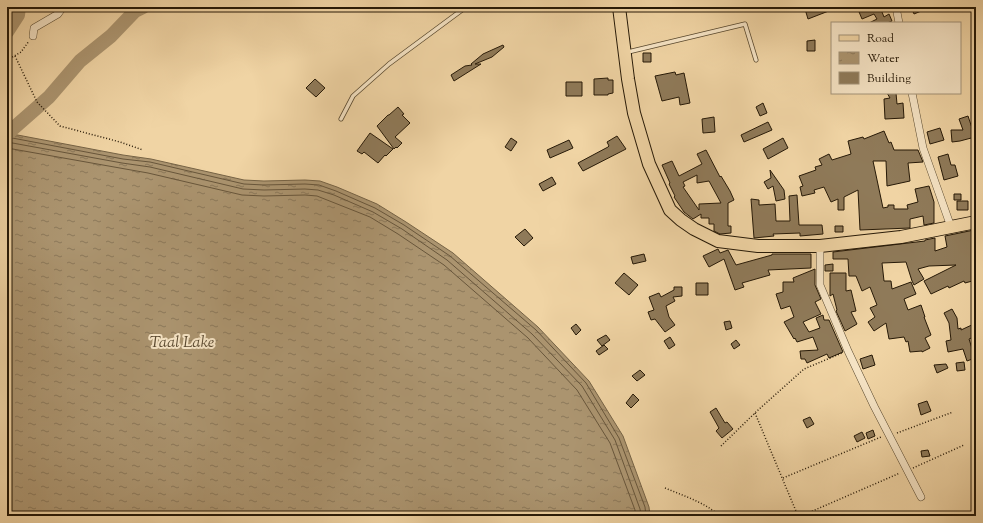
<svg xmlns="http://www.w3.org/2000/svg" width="983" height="523" font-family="'Sorts Mill Goudy',serif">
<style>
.water{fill:url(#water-ripples);stroke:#766345}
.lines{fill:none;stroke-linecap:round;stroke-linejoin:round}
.shore{stroke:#68563b;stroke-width:1}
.river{stroke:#ab946f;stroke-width:14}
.building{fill:#8f7a59;stroke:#261907;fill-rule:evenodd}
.lane-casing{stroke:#58482e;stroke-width:5}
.street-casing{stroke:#58482e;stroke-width:8}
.primary-casing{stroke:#261907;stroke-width:14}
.path{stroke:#261907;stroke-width:1.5;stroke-dasharray:1 2;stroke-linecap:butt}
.lane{stroke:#f5e3c4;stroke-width:3.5}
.street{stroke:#f5e3c4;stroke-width:7}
.primary{stroke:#f0d4a4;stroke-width:12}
.labels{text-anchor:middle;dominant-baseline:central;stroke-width:4;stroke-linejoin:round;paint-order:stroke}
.water-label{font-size:16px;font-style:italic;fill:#5b4a31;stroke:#f5e3c4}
</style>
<defs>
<pattern id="water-ripples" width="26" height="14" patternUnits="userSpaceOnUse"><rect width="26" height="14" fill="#ab946f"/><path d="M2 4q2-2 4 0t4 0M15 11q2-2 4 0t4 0" fill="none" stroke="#8b7859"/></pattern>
</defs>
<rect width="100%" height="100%" fill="#f0d4a4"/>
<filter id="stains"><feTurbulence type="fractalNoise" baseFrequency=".005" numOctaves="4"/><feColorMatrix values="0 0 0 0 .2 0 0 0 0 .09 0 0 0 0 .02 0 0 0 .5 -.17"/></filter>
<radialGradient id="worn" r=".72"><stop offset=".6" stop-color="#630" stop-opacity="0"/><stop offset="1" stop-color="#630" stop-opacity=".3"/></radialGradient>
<!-- water -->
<path class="water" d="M7,133L123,155L151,159L244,180L264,181L305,180L320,181L337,187L377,204L406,222L453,253L538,327L589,381L623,436L649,507L650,516H7Z"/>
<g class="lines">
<!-- shore -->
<path class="shore" d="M7,137L123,159L150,162L244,184L264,185L305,184L319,185L336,191L375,208L404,225L450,256L536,330L586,383L619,438L645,507L646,516
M7,142L122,163L150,167L243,189L264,190L305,189L318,190L334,195L373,212L402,229L447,260L532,334L582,386L615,440L640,509L641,516
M7,148L148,173L242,195L264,196L305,195L317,196L370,217L398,234L444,265L528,338L577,390L610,443L635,510V516"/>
<!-- river -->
<path class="river" d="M7,32L18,15L19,7
M8,133L49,97L80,61L111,36L135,11L143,7"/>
</g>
<!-- building -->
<path class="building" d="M810,7H839L808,19L805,9Z
M857,7H880L884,17L889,14L892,21L887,23H869L877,19L874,14L862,19Z
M911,7H931L914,14Z
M815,40V51H807V41Z
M503,45L504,47L492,57L475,64H481L454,81L451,75L465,66L472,65L471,64L483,54Z
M643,53H651V62H643Z
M675,72L676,75L684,73L690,103L680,105L679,97L662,101L655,76Z
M608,78V80H613V93L608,94V95H594V79Z
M315,79L325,88L316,97L306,88Z
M566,82H582V96H566Z
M887,93H896L897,104L903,103L904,118L885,119L884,99L890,98Z
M763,103L767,113L760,116L756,107Z
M398,107L404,114L402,115L410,123L395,137L402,143L397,148L396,147L394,149L377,126L388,115H389Z
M968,116L975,137L960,141L952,142L951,130H963L959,119Z
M714,117L715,132L703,133L702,119Z
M768,122L772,130L744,142L741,135Z
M940,128L944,140L930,144L927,132Z
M884,131L889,143L891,142L894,150H918L923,162L908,163L910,181L887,186L886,161H873L883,208L888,207V205H894V209H908L907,205L918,202L915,189L929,186L934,202V223L924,225L923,216L910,219V228L860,230L858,190L844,197V210H838V199L831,202L824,187L814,190L815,193L802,196L800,187L803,186L799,176L816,170L815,167L822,165L819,159L829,154L832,160L851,154L848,141L863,137L864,139Z
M370,133L393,149L386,156L385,155L378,163L364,152L362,154L357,151Z
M617,136L626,149L583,171L578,163L608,147L609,146L607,142Z
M511,138L517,142L511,151L505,147Z
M783,138L788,148L768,159L763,149Z
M569,140L573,148L550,158L547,150Z
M706,150L720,177L721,176L730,191L734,200L728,203V226H731V233L720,234L714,231V224H709V218H701V214L693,219L684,212L674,197L675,196L669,184L670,183L662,165L672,161L679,176L702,164L697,154ZM697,175V183L709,181L721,203L699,204V210L683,187L685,186L683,182Z
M948,154L951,165H955L958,176L944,180L938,157Z
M770,170L784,190L785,199L776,201L773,186L768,189L764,182L771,178Z
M552,177L556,184L543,191L539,184Z
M954,194H961V200H954Z
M797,195L799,225H822L823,234L800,236V233L773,234L774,236L754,238L751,199L759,200V205L775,204L776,221H790L789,196Z
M957,201H968V210H957Z
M835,226H843V232H835Z
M525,229L533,238L524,246L515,237Z
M974,230L976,236V260H972L976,273V280L965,283L964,281L949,288L948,286L931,294L924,281L956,265L929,266L918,269L924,279L914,285L912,281L906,262L882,263L884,281H891L892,289L911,282L916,294L904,299L908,310L921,305L925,317H924L931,335L925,338L930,348L922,352V351L910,352L908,341L906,342L904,337L889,339L886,323L874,331L868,322L875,317L870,308L877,305L870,287L862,291L856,276H849L848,259H833V252L925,241V240L935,238V251L947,247L945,236Z
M718,249L720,253L728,250L736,265L772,255V254H811V268L768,270L770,275L742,283L744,287L735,290L724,259L709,267L703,256Z
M644,254L646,261L633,264L631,257Z
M833,264V271H825V265Z
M815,269V285L821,299L815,302L821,314L803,322L809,332L820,328L816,318L823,315L824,320H829L843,352L829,358L827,354L807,363L805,359H801L800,351L818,350L813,337L797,342L795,338L794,339L784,322L794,317L790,306L781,309L776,294L783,292V282H794L793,278Z
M624,273L638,285L629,295L615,283Z
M830,273H846V291L851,290L856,311L851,312L857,324L845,331L836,311L837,310L833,294L830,296Z
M696,283H708V295H696Z
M674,287H682V296L673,297L675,301L666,306L669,317L675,325L665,332L655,319L651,320L648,312L654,310L649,297L659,293L661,297L674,290Z
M952,309L957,318L958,329L961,328V330L976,323V336L969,339L975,358L967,361L963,349L948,352L946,341L951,340L949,323L944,313Z
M730,321L732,328L726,330L724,322Z
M576,324L581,330L576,335L571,328Z
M606,335L610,340L602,346L597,340Z
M670,337L675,345L669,349L664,341Z
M736,340L740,345L734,349L731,344Z
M604,345L608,349L599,355L596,351Z
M872,355L875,365L863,369L860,359Z
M964,362L965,370L957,371L956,363Z
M946,364L948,368L937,373L934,365Z
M640,370L645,375L637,381L632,376Z
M633,394L639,400L631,408L626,403Z
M927,401L931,411L921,415L918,404Z
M716,408L725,423L727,422L733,429L722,438L716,431L719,428L710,412Z
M810,417L814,424L807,428L803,420Z
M873,430L875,436L868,439L866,433Z
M862,432L865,438L857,442L854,436Z
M928,450L930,456L922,457L921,451Z"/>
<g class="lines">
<!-- lane casing -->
<g class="lane-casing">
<path id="lane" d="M628,52L745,24L756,60
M341,119L353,96L389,64L466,7"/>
</g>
<!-- street casing -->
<g class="street-casing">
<path id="street" d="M896,7L899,23
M33,36L34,28L58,14L63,7
M912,93L923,148L951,227
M820,246V285L848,351L874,406L921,497"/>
</g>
<!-- primary casing -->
<g class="primary-casing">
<path id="primary" d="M619,7L628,79L634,113L649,164L670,210L681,220L694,229L718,241L758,246H820L901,237L976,222"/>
</g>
<!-- path -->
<path class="path" d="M15,56L37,102L60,126L120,142L143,150
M7,60L21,52L29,41
M755,413L798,516
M897,433L953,412
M721,446L757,411L804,369L842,353
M913,468L964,445
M783,478L881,437
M665,488C684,496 704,502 720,516
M801,516L900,473"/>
<!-- lane -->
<use href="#lane" class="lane"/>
<!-- street -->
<use href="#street" class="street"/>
<!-- primary -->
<use href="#primary" class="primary"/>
</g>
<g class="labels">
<!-- water labels -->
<g class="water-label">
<text x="182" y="343">Taal Lake</text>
</g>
</g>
<!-- margin -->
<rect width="983" height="523" fill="none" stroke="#f0d4a4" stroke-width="24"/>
<rect x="8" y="8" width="967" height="507" fill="none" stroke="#261907" stroke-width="2"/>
<rect x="12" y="12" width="959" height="499" fill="none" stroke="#261907"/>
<!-- legend -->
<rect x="831" y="22" width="130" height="72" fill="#f5e3c4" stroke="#a29278"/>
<rect x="839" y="35" width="20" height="6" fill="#f0d4a4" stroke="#a29278"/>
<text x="867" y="42" font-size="12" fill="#261907">Road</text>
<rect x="839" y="52" width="20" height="12" fill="url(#water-ripples)" stroke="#a29278"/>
<text x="867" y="62" font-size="12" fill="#261907">Water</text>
<rect x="839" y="72" width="20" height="12" fill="#8f7a59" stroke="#a29278"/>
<text x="867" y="82" font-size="12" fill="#261907">Building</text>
<rect width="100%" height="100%" filter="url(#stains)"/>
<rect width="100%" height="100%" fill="url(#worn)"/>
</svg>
